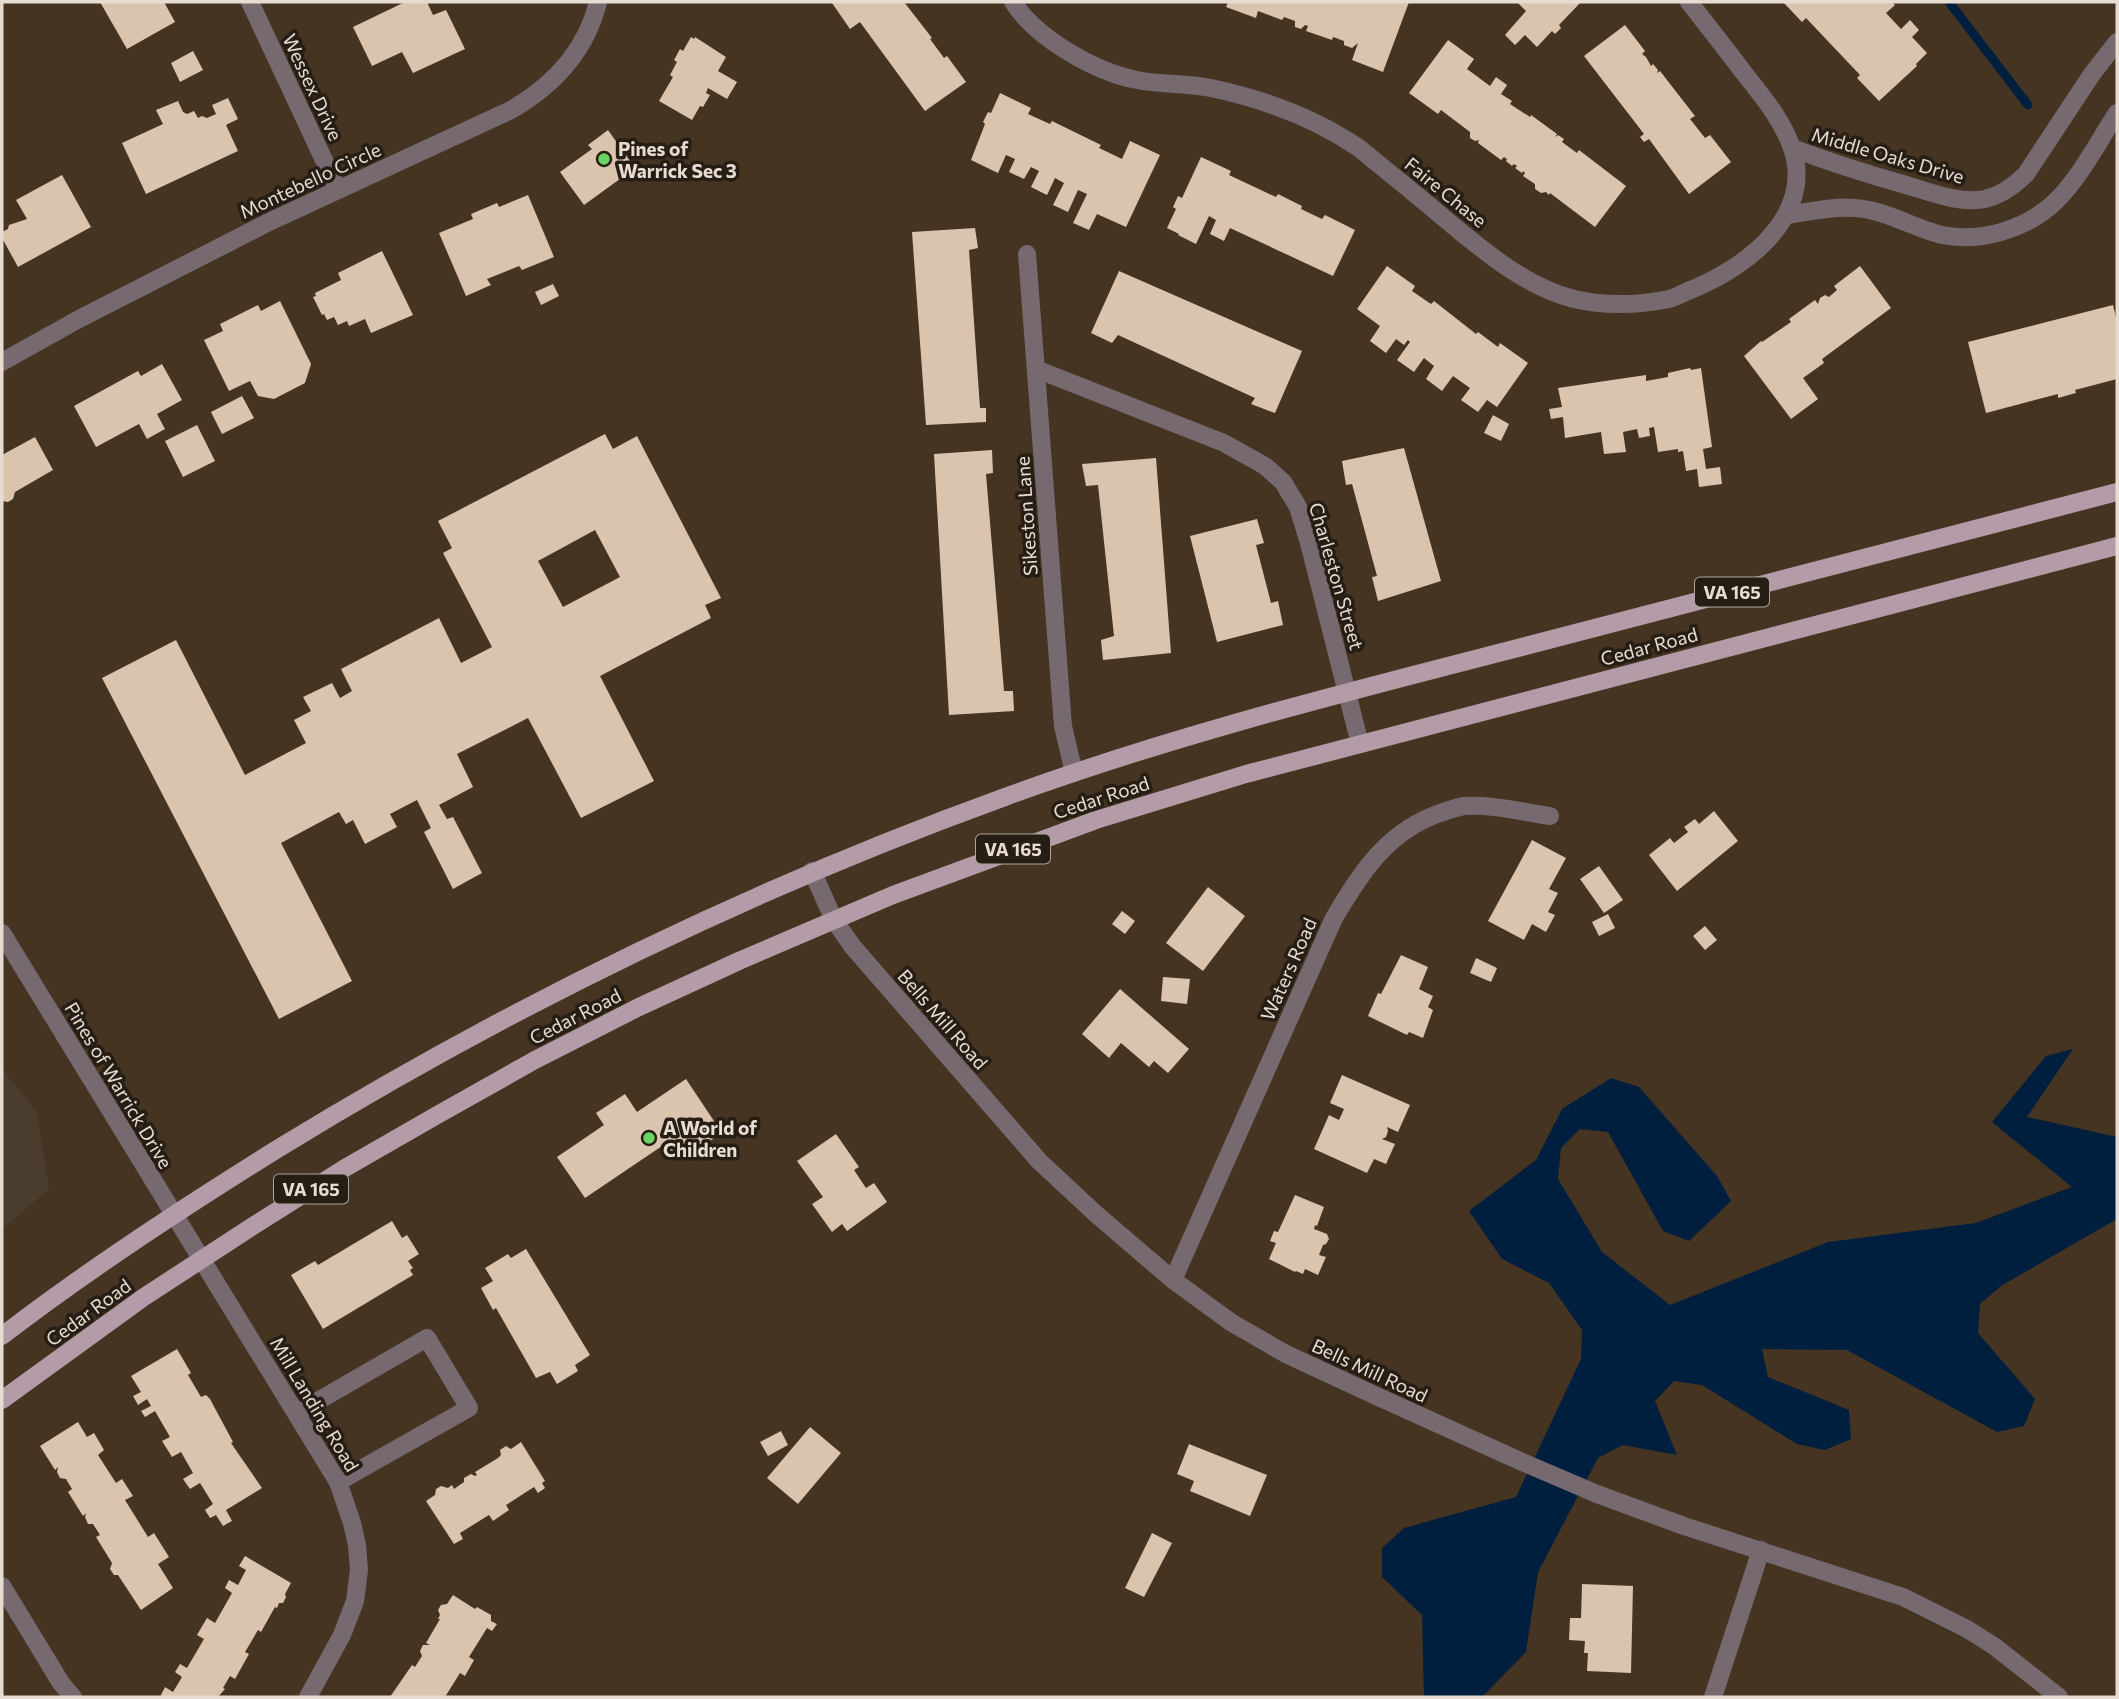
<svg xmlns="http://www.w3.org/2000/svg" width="2119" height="1699" font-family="Commissioner,sans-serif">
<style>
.commercial{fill:#4a3d2e}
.water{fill:#001f3f}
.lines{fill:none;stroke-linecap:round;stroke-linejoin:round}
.stream{stroke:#001f3f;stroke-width:9}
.building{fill:#dac4ae;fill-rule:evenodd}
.minor{stroke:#766a70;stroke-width:18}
.tertiary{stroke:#766a70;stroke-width:18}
.primary{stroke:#b39ba7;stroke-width:18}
.poi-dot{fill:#6cd362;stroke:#261e15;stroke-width:2.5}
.labels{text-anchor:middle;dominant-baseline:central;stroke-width:7;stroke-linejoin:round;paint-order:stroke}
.shield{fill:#261e15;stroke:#ada399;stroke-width:2}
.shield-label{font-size:18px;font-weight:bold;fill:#e7dcd1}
.street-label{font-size:19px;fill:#e7dcd1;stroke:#261e15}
.poi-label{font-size:19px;font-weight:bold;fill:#e7dcd1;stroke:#261e15;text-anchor:start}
</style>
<rect width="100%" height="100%" fill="#463422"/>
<!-- commercial -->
<path class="commercial" d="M2,1069L37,1112L49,1189L2,1229Z"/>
<!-- water -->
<path class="water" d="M2073,1049L2027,1117L2117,1137V1219L2001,1286L1980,1304L1978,1333L2035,1399L2024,1426L1997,1432L1847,1350L1762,1349L1768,1377L1849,1410L1851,1439L1825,1450L1797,1444L1702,1385L1674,1381L1655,1401L1677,1455L1623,1445L1598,1458L1538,1572L1526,1652L1482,1697H1424L1422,1615L1382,1577V1548L1404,1528L1516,1497L1581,1359L1582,1330L1549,1283L1502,1259L1469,1211L1536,1160L1562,1109L1611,1078L1639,1087L1717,1176L1731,1201L1689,1241L1663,1231L1608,1132L1580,1129L1561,1148L1558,1179L1602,1252L1670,1305L1828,1242L1976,1223L2072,1187L1992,1122L2046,1056Z"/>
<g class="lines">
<!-- stream -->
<path class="stream" d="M1949,2L2028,105"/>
</g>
<!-- building -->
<path class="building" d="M100,2H164L175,22L127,49Z
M405,2H427L433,15L446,10L465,49L413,73L402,52L372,66L353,27Z
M833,2H904L932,38L930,39L944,58L947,56L966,82L925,111L860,22L850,29L832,3Z
M1228,2H1409L1383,72L1352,60L1358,43L1352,48L1344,45V41L1333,37L1332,40L1306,31L1308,26L1305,25L1301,29L1295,27V21L1284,17L1282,20L1258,11L1256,18L1226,7Z
M1517,2H1581L1559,25L1561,28L1555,34L1552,31L1537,47L1525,35L1515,45L1505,35L1526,11Z
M1783,2H1892L1895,5L1886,13L1901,29L1910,20L1919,30L1912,37L1927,53L1916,64L1917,66L1879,101L1857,78L1860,75L1806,18L1802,22Z
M1625,25L1645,51L1642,54L1646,57L1651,66L1653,64L1658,70L1657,73L1660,71L1695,116L1690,119L1705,138L1710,135L1731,162L1689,194L1649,139L1644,142L1640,137L1644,134L1584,56Z
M691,37L694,39L695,37L726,57L718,71L737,82L727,99L708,88L706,93L710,95L703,107L700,106L692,120L659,101L673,77L670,75L677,62L674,60L680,49L683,51Z
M1448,40L1474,59L1467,69L1490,86L1496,77L1507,85L1501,94L1512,101L1510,104L1530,117L1531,115L1557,134L1555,137L1558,135L1564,139L1562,142L1577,153L1579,150L1626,186L1595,227L1550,193L1549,195L1546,192L1541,193L1535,189V184L1523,176L1525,173L1523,171L1522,173L1515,168L1517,166L1514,164L1512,166L1506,161L1507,159L1504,157L1501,160L1478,143L1479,140L1475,141L1470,138V132L1441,110L1438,114L1409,93Z
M193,51L203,70L180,82L171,63Z
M1000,93L1031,108L1028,114L1050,124L1052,121L1101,145L1099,148L1122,159L1130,141L1160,155L1126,227L1097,214L1089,230L1073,223L1087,194L1078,190L1068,212L1053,205L1064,183L1055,178L1047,195L1031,187L1039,171L1031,167L1024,179L1009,172L1015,159L1006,155L998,173L971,160L985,124L983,122L988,112L991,113Z
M228,98L238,119L226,125L238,151L146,194L122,143L163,124L156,110L178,101L183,112L187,114L194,111L198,118L202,116L207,118L216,114L212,105Z
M608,130L635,168L584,205L560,172L592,149L588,145Z
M1201,157L1231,171L1229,175L1276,197L1278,194L1302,206L1301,209L1322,219L1325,215L1355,230L1333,276L1230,228L1224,241L1210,234L1216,220L1209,216L1196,244L1178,235L1179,234L1167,228L1176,209L1173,207L1178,196L1182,198Z
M62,175L91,227L18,267L2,238V232L8,229L9,225L27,219L16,200Z
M528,195L554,257L522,270L519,266L487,279L491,285L466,296L439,233L473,219L471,214L497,203L499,207Z
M975,228L978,248L969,250L980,408H986V422L926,425L912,232Z
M382,251L413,315L371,333L365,319L349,326L347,321L338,325L334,317L327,320L324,314L322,315L313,297L316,296L315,293L341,280L338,273Z
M1387,266L1415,286L1412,291L1431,304L1434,301L1476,334L1478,332L1498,347L1500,343L1528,363L1497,407L1487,400L1478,412L1461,400L1470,388L1453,376L1442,391L1426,379L1434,366L1424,358L1414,372L1397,360L1410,342L1408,340L1404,345L1396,339L1386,353L1370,341L1380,326L1357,309Z
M1860,266L1891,308L1822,359L1824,363L1803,378L1818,399L1791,419L1744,356L1761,341L1762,342L1791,322L1789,319L1815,300L1818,304L1820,298L1825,295L1829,297L1837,290L1834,286Z
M1119,271L1302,351L1275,413L1251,404L1255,398L1118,335L1112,343L1091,333Z
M553,284L559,296L541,305L535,292Z
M280,301L311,364L305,383L274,399L258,396L250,381L229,391L204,340L223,331L220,324L258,305L261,311Z
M2113,305L2117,322V379L2075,390L2076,393L2058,398V394L1986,413L1968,342Z
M162,364L182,400L157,414L165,429L147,439L139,424L96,447L74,406L138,371L141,376Z
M1690,368L1691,370L1701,368L1712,447L1703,449L1706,469L1720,467L1722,484L1699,487L1697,469L1686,471L1683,451L1678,452V449L1658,452L1654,427L1649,428L1650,436L1639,438L1637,429L1623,432L1626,452L1604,454L1601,432L1565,438L1563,417L1551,419L1549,409L1562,407L1558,388L1646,375V381L1668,377V373Z
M242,396L254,418L222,434L211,412Z
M1493,415L1509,424L1501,441L1484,433Z
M197,425L215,461L183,477L165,441Z
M605,434L613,449L637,436L721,598L705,605L711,618L600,676L654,781L581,818L528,718L457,754L473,787L439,805L447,819L453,817L482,873L453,889L424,832L431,828L417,800L390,814L397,827L365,844L353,820L346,824L339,812L281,843L352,981L279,1019L102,678L176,640L245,775L306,743L294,720L311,711L303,697L332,683L340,698L352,691L341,669L439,618L461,663L492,647L443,553L452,548L438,521ZM595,530L620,577L563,607L538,561Z
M35,437L53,470L15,492L13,499L8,502L2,501V455Z
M1404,448L1441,581L1378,601L1372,577L1377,576L1352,484L1346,485L1342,461Z
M992,450L993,473L986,474L1004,691H1013L1014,711L949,715L934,454Z
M1156,458L1171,653L1103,660L1101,640L1114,636L1098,485L1086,486L1082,464Z
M1257,519L1264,543L1256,545L1271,603L1278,601L1283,625L1217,642L1190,536Z
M1714,811L1738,841L1677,891L1649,855L1670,838L1674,843L1688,832L1684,827L1695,819L1699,824Z
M1532,840L1566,858L1549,889L1558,893L1548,912L1555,915L1546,932L1532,924L1524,940L1488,921Z
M1599,866L1623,900L1604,913L1580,879Z
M1208,887L1245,916L1203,971L1166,943Z
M1122,911L1135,921L1125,934L1112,924Z
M1608,914L1615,928L1599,936L1592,922Z
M1705,926L1717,940L1705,950L1693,936Z
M1401,955L1428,967L1419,989L1433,996L1428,1007L1433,1010L1423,1038L1409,1032L1407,1035L1368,1016L1378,993L1381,994Z
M1476,958L1497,968L1491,982L1470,973Z
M1163,977L1190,979L1187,1004L1161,1001Z
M1120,989L1189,1049L1168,1073L1154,1061L1149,1067L1121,1043L1109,1058L1082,1034Z
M1342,1075L1410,1105L1398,1132L1387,1127L1388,1131L1386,1137L1382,1139L1395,1144L1386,1164L1374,1159L1367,1173L1314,1149L1329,1115L1339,1120L1344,1109L1330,1103Z
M686,1079L722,1133L693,1152L691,1150L677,1160L665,1144L585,1198L557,1157L604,1125L596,1113L625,1094L637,1112Z
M836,1134L859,1167L854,1170L866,1188L874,1183L887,1202L847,1231L842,1224L832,1232L812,1204L823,1197L797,1161Z
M1295,1195L1324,1207L1317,1226L1315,1225L1314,1229L1327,1234L1329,1239L1326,1244L1323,1245L1319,1255L1326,1257L1318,1275L1305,1269L1303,1274L1296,1271L1295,1272L1269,1259L1276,1243L1270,1241L1274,1231L1278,1232Z
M392,1221L402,1238L407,1235L419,1254L408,1261L413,1268L410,1270L413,1275L323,1329L291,1275L315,1261L318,1265Z
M526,1249L590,1355L575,1365L578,1371L557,1384L550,1372L536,1378L496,1308L493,1310L481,1288L493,1281L485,1268L508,1254L511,1258Z
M177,1349L191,1373L188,1375L201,1397L206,1395L210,1399L233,1442L231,1443L262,1488L226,1510L232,1521L223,1526L216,1515L210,1518L205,1510L213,1504L200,1483L190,1489L183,1479L193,1473L181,1452L172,1457L162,1441L170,1437L155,1411L145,1417L141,1411L151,1406L147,1399L138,1405L133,1396L141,1392L131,1376Z
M78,1422L87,1437L94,1433L104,1450L98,1455L116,1483L122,1479L133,1496L125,1500L148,1537L154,1533L169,1557L158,1564L173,1588L141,1610L118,1575H114L110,1569L112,1563L96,1537L100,1535L93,1524H88L85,1517L86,1513L83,1516L68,1492L72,1489L66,1479L60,1478L57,1472L58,1467L55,1470L40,1446Z
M810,1427L841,1453L798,1504L767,1478Z
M781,1431L788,1445L768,1456L760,1442Z
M521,1442L545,1481L542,1483L545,1488L538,1493L534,1487L506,1505L509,1510L493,1521L489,1515L460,1533L463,1539L454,1544L426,1501L435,1495L436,1489L441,1486L448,1488L452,1485L454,1489L464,1482V1478L471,1474L475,1476L477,1475L475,1472L498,1458L501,1455L500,1450L506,1446L511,1449Z
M1189,1444L1267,1475L1250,1516L1190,1491L1194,1481L1177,1474Z
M1152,1533L1172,1543L1144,1597L1125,1588Z
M245,1556L291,1583L285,1594L286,1597L283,1603H279L277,1608L275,1607L261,1632L258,1630L245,1652L249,1654L235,1679L230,1676L223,1688L225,1689L218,1697H160L165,1687L173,1692L182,1677L175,1672L180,1664L187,1668L204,1639L197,1635L207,1618L215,1623L232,1593L225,1588L229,1580L238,1585L246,1570L239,1566Z
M1582,1584L1633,1586L1631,1673L1587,1671L1588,1653H1584L1585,1641L1569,1640L1570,1618H1581Z
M453,1595L475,1609L477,1607L491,1615V1621L497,1624L492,1631L487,1628L469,1657L474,1660L465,1676L460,1673L445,1697H390L412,1665L415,1667L422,1656L420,1651L423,1645H430L426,1643L440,1619H438L440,1615L438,1610L441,1605L447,1604Z"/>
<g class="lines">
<!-- minor -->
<path class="minor" d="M250,2L338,190
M1013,2C1036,38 1095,72 1137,80C1161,85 1187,83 1211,88C1263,99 1315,118 1359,148C1388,172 1417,195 1445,219C1484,251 1524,286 1574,299C1604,306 1639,305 1669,299C1677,297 1685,292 1693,289C1747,267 1815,215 1792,148C1782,119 1762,96 1744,73C1726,49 1707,25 1689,2
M1792,148C1829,162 1867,174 1906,185C1930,192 1959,204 1985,199C2002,195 2014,186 2026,174L2092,74L2117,42
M1786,215C1809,212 1833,206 1855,208C1886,210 1913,228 1942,235C1981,243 2027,229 2056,201C2081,176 2098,142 2117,113
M1027,254L1063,726L1074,773
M2,362L79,319L271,221L511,110C554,85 586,51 598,2
M1036,369L1224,443L1265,466L1283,482L1298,507L1309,543L1360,744
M202,1260L338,1482L352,1523L357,1545L359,1570L355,1601L342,1635L308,1697
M1173,1280L1334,918C1362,871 1388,830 1443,812C1450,810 1457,807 1464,806C1492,804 1522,812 1550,816
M297,1413L427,1338L469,1408L338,1482
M2,1586L61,1683L73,1697
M1713,1697L1761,1550"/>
<!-- tertiary -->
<path class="tertiary" d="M812,871L834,920L853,947L1039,1161L1096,1214L1173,1280L1232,1323L1286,1354L1372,1394L1520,1461L1597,1494L1684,1526L1903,1597L1967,1629L1994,1646L2059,1697
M2,933L202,1260"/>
<!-- primary -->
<path class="primary" d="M2,1336C90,1268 184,1207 279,1148C509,1007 751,889 1005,797C1171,736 1343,693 1514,649C1715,596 1916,544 2117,492
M2,1400L144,1297L253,1226L345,1168L439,1114L535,1060L639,1007L741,960L893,895L1096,820L1246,774L2117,546"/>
</g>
<!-- markers -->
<g class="poi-dot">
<circle cx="604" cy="159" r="7"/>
<circle cx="649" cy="1138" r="7"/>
</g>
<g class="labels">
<!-- shield labels -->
<g class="shield">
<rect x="1695" y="577.5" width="74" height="29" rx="5"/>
<rect x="976" y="834.5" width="74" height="29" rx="5"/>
<rect x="274" y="1174.5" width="74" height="29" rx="5"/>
</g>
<g class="shield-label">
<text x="1732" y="592">VA 165</text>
<text x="1013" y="849">VA 165</text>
<text x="311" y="1189">VA 165</text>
</g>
<!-- street labels -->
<g class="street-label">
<text transform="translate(313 87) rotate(65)">Wessex Drive</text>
<text transform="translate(1888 155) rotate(16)">Middle Oaks Drive</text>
<text transform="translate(310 180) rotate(-25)">Montebello Circle</text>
<text transform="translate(1446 192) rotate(39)">Faire Chase</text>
<text transform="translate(1026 516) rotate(-94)">Sikeston Lane</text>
<text transform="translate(1337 576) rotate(74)">Charleston Street</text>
<text transform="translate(1649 646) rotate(-15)">Cedar Road</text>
<text transform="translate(1101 797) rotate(-18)">Cedar Road</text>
<text transform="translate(1288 969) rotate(-66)">Waters Road</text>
<text transform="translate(575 1016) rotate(-27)">Cedar Road</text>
<text transform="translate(943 1019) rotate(49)">Bells Mill Road</text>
<text transform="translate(119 1085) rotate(59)">Pines of Warrick Drive</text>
<text transform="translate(88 1312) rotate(-36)">Cedar Road</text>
<text transform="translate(1370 1370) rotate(25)">Bells Mill Road</text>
<text transform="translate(315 1404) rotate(59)">Mill Landing Road</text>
</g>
<!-- poi labels -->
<g class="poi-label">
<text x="618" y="148">Pines of<tspan x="618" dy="22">Warrick Sec 3</tspan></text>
<text x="663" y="1127">A World of<tspan x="663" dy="22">Children</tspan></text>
</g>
</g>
<!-- border -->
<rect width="2119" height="1699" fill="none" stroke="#e7dcd1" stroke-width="7"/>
</svg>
